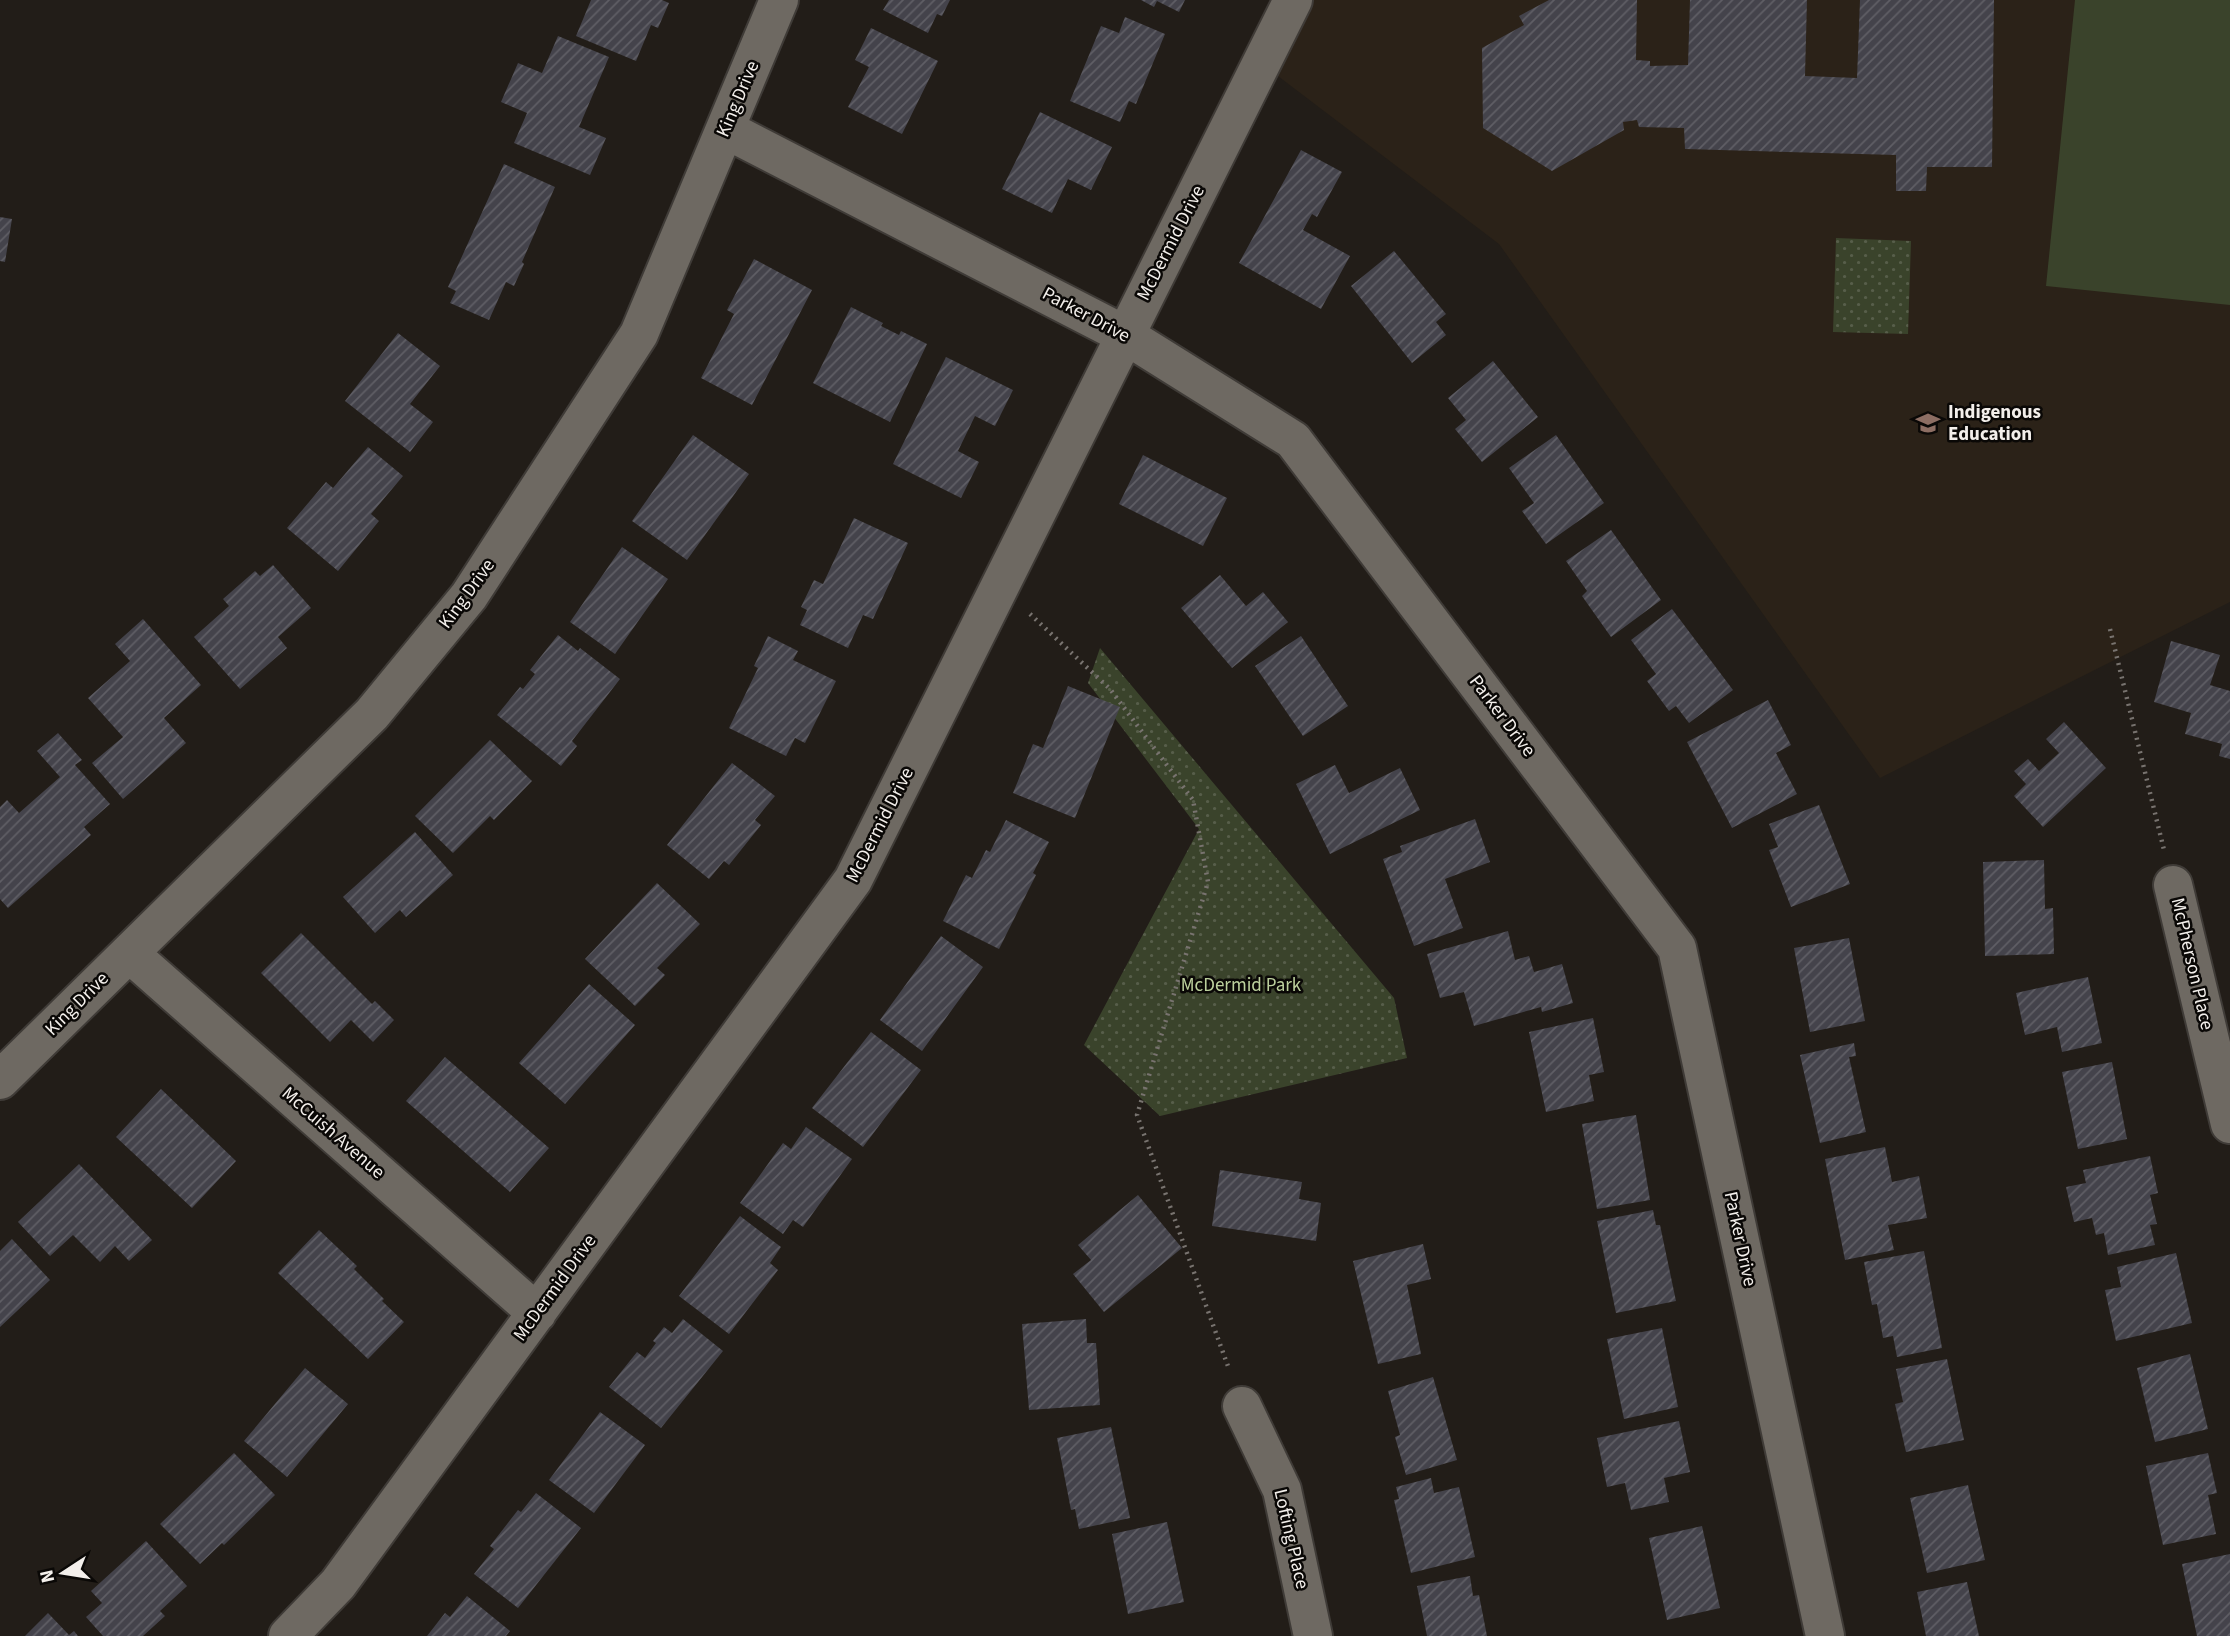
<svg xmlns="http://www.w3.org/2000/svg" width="2230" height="1636" font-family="'Source Sans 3',sans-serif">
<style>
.built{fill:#2b2218}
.grass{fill:url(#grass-dots)}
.pitch{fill:#3a432b}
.building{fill:url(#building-hatch)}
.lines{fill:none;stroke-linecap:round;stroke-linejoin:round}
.street-casing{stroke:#3f3b37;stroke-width:42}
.path{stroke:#78736f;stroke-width:4.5;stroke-dasharray:2 5;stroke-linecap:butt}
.street{stroke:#6e6962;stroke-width:38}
.labels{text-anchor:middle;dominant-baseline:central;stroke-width:5;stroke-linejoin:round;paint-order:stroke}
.street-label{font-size:19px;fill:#f3efeb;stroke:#0a0806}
.poi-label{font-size:19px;font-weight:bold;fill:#f3efeb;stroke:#0a0806;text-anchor:start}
.park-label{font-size:19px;fill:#bcd09d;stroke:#0a0806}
</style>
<defs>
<pattern id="grass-dots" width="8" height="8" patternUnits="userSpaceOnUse" patternTransform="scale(1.75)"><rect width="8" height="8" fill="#3a432b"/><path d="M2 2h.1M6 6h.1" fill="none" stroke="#575e4a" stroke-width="1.8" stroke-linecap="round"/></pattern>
<pattern id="building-hatch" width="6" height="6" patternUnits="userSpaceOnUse" patternTransform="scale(1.75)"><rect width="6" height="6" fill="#44434b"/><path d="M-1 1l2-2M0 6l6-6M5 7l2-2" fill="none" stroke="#5f5e65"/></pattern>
</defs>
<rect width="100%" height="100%" fill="#221d18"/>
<!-- built -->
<path class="built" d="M1289,0H2230V602L1880,778L1499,244L1257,60Z"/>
<!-- grass -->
<path class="grass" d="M1836,238L1911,241L1908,334L1833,332Z
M1100,648L1394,998L1407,1058L1160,1116L1084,1045L1199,829L1088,683Z"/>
<!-- pitch -->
<path class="pitch" d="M2075,0H2230V305L2046,286Z"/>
<!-- building -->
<path class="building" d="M591,0H662L669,3L658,28L651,25L636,61L576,36Z
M889,0H950L942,16L937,14L928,33L883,10Z
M1141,0H1185L1179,12L1157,1L1154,7Z
M1549,0H1637L1636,60L1650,61V66L1688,65L1690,0H1807L1805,76L1857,78L1860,0H1994L1992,167H1927L1926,191H1896V155L1685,149L1684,128L1639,127L1637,120L1623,122L1624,130L1552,171L1483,128L1482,48L1524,25L1519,16Z
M1125,17L1165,34L1136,104L1129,101L1120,122L1070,101L1101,26L1119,33Z
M871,28L938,61L902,134L848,107L869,67L855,60Z
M558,36L609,57L579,127L606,138L590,175L514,143L527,113L501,102L518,63L542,73Z
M1040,112L1112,147L1091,190L1068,179L1052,213L1002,189Z
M1301,150L1342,172L1317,217L1312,214L1303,230L1350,256L1321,309L1239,263Z
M504,164L555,187L522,262L524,264L514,286L506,282L489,320L450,303L456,291L448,287Z
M0,217L12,219L5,262L0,261Z
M1394,251L1446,314L1436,322L1446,335L1412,363L1351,286Z
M754,259L812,290L752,405L701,378L734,314L727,310Z
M851,307L883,323L881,326L899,335L901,331L927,344L890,422L813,383Z
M398,333L440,366L410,404L433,422L410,452L345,401Z
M946,357L1013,390L995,426L975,416L958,451L979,462L961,498L893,464Z
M1493,361L1538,417L1482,462L1455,429L1466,420L1448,398Z
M693,435L749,474L687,560L632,521Z
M1556,435L1604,503L1546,544L1522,511L1534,503L1509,468Z
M368,447L403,476L371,514L379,521L338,571L287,528L326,482L333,488Z
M1143,455L1227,498L1203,546L1119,504Z
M854,518L908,543L873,619L863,615L848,648L800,625L807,610L801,607L814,580L823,584Z
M1611,530L1661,600L1611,637L1582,596L1587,591L1566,561Z
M622,547L668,579L615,654L570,622Z
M273,565L311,608L278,637L287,648L240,689L194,637L229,606L223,599L255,571L260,576Z
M1220,575L1246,606L1263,592L1288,622L1232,668L1181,608Z
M1672,609L1733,690L1689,723L1676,706L1669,711L1647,681L1656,674L1631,640Z
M143,619L201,685L164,718L186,743L123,799L92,763L123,737L88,698L130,661L115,644Z
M558,635L578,651L580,648L620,679L572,741L577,746L561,766L497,715L520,687L523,689L535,674L530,670Z
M768,636L798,651L793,660L836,681L805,743L795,738L786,756L729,728L758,668L754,666Z
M1301,636L1348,706L1303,736L1255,666Z
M2171,641L2220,655L2210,685L2230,691V759L2219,756L2222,744L2185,734L2191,713L2154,702Z
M1068,686L1120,707L1075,818L1013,793L1033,744L1043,748Z
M1768,700L1791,745L1776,753L1797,794L1732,828L1687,742Z
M2064,722L2106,768L2043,827L2014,796L2026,784L2014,771L2028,759L2039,771L2059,753L2046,739Z
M58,733L82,760L75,765L110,804L84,827L91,835L8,908L0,899V807L7,800L19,813L60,777L37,751Z
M490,740L532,781L494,820L490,816L453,853L415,816Z
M732,763L775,796L755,820L761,825L729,865L724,861L709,879L667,845Z
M1335,765L1349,793L1400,768L1420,810L1330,854L1296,784Z
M1819,805L1850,884L1791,907L1769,850L1778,847L1769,824Z
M1475,819L1490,862L1445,879L1463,928L1414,946L1383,859L1402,852L1400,846Z
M1006,820L1049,842L1033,873L1036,875L999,949L943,921L966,875L972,878L986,850L990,852Z
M415,832L453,875L406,917L400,910L375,933L343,897Z
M2044,860L2045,909L2053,908L2054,954L1985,956L1983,862Z
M657,883L700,924L657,968L665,975L635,1006L585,959Z
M1508,931L1515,960L1529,956L1534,972L1562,964L1573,1003L1542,1012L1541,1007L1474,1026L1464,992L1440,998L1427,954Z
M301,933L372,1004L375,1001L394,1020L373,1042L351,1020L330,1042L261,973Z
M941,936L983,967L922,1051L880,1020Z
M1849,938L1865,1021L1810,1032L1794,948Z
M2088,977L2102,1043L2062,1052L2057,1027L2025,1035L2016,993Z
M589,984L635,1025L565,1104L519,1063Z
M1593,1018L1604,1072L1589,1075L1594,1101L1546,1112L1529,1032Z
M871,1032L921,1070L863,1147L812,1108Z
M1854,1043L1856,1056L1849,1057L1866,1132L1820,1143L1800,1055Z
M445,1057L549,1148L510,1192L406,1101Z
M2112,1062L2127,1139L2078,1149L2062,1072Z
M161,1089L236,1161L192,1208L116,1137Z
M1636,1115L1650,1200L1597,1209L1582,1124Z
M806,1127L852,1159L803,1227L793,1220L783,1234L740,1203L783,1143L791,1149Z
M1885,1147L1892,1182L1919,1176L1927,1218L1888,1225L1894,1250L1845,1260L1825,1159Z
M2150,1156L2158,1193L2150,1195L2157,1224L2150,1225L2155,1245L2108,1255L2104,1233L2096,1235L2092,1218L2074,1222L2066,1187L2086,1183L2083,1170Z
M79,1164L152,1240L129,1261L115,1246L100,1262L73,1235L50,1256L18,1222Z
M1220,1170L1302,1182L1299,1199L1321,1203L1316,1241L1212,1226Z
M1138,1195L1182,1248L1104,1312L1073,1274L1091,1260L1078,1245Z
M1653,1210L1656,1225H1660L1676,1301L1616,1313L1597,1221Z
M740,1216L781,1247L770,1263L778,1270L729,1334L679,1296Z
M319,1230L357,1266L354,1269L384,1299L382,1301L404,1322L368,1359L278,1273Z
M12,1239L50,1280L0,1327V1251Z
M1423,1244L1431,1279L1407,1285L1421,1354L1378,1364L1353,1261Z
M1924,1251L1942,1348L1897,1357L1893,1336L1883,1338L1877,1304L1872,1305L1864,1262Z
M2176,1253L2192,1323L2116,1341L2105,1290L2121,1287L2117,1267Z
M683,1319L723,1351L661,1428L609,1387L637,1352L645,1358L656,1343L653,1341L664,1327L672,1333Z
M1086,1319L1087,1343H1096L1100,1405L1029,1410L1022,1324Z
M1662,1328L1678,1407L1624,1419L1607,1339Z
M2190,1354L2208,1429L2155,1442L2137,1368Z
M1947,1359L1964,1440L1906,1452L1895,1404L1903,1402L1896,1369Z
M305,1368L348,1404L287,1477L244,1441Z
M1433,1377L1457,1460L1406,1475L1395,1437L1400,1435L1388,1391Z
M600,1412L645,1445L594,1513L549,1480Z
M1679,1421L1690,1472L1664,1478L1669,1502L1631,1510L1625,1483L1607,1487L1597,1438Z
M1111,1427L1130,1518L1079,1529L1075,1509L1071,1510L1057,1438Z
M234,1453L275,1495L224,1545L222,1543L200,1564L160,1524Z
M2208,1453L2217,1493L2208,1495L2216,1534L2163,1545L2146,1466Z
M1431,1478L1434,1493L1459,1487L1475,1557L1411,1573L1394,1500L1399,1499L1396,1487Z
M1968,1485L1985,1560L1927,1573L1910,1498Z
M536,1493L581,1528L518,1608L474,1574L494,1549L490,1546L518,1510L521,1512Z
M1167,1522L1184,1602L1128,1614L1112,1534Z
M1702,1526L1720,1608L1667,1620L1649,1538Z
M146,1541L187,1586L160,1611L165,1616L143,1636H103L86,1617L102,1603L91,1591Z
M2230,1554V1636H2197L2182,1564Z
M1470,1576L1473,1596L1479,1595L1487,1636H1427L1417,1586Z
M1967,1582L1979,1636H1926L1917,1592Z
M467,1596L510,1631L506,1636H427L445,1613L450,1617Z
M48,1613L69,1635L74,1631L78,1636H25Z"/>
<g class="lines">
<!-- street casing -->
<g class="street-casing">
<path id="street" d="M725,129L1125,335L1293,440L1677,948L1825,1636
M2173,885L2230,1124
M129,953L537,1313
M0,1080L372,714L469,596L639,334L779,0
M1242,1406L1282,1490L1313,1636
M288,1636L338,1584L853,880L1293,0"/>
</g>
<!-- path -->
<path class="path" d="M1030,614L1110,689L1193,800L1208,882L1137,1115L1229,1369
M2110,629L2164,850"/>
<!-- street -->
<use href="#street" class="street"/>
</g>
<!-- icons -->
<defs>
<g id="school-bare" transform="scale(1.89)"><path d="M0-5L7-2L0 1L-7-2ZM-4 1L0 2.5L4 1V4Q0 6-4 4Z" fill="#8d6e63" stroke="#0a0806" stroke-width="2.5" paint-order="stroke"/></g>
</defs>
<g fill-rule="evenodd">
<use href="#school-bare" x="1928" y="423"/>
</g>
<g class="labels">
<!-- street labels -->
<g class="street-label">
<text transform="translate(738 99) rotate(-67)">King Drive</text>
<text transform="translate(1171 243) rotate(-63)">McDermid Drive</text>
<text transform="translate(1086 315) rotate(28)">Parker Drive</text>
<text transform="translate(467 594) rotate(-54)">King Drive</text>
<text transform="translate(1502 716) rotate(53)">Parker Drive</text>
<text transform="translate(880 825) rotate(-63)">McDermid Drive</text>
<text transform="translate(2192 964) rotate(77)">McPherson Place</text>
<text transform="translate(77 1004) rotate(-45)">King Drive</text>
<text transform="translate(333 1133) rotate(41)">McCuish Avenue</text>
<text transform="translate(1740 1239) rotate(78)">Parker Drive</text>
<text transform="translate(555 1288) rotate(-54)">McDermid Drive</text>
<text transform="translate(1291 1539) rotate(77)">Lofting Place</text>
</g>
<!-- poi labels -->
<g class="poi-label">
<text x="1948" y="412">Indigenous<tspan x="1948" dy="22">Education</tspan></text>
</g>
<!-- park labels -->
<g class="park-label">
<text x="1241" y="985">McDermid Park</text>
</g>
</g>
<!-- north arrow -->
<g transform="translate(63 1573) rotate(258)" stroke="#0a0806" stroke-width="5" paint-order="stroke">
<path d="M0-5L12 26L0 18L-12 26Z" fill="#f3efeb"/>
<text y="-10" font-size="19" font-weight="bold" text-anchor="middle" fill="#f3efeb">N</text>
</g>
</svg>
